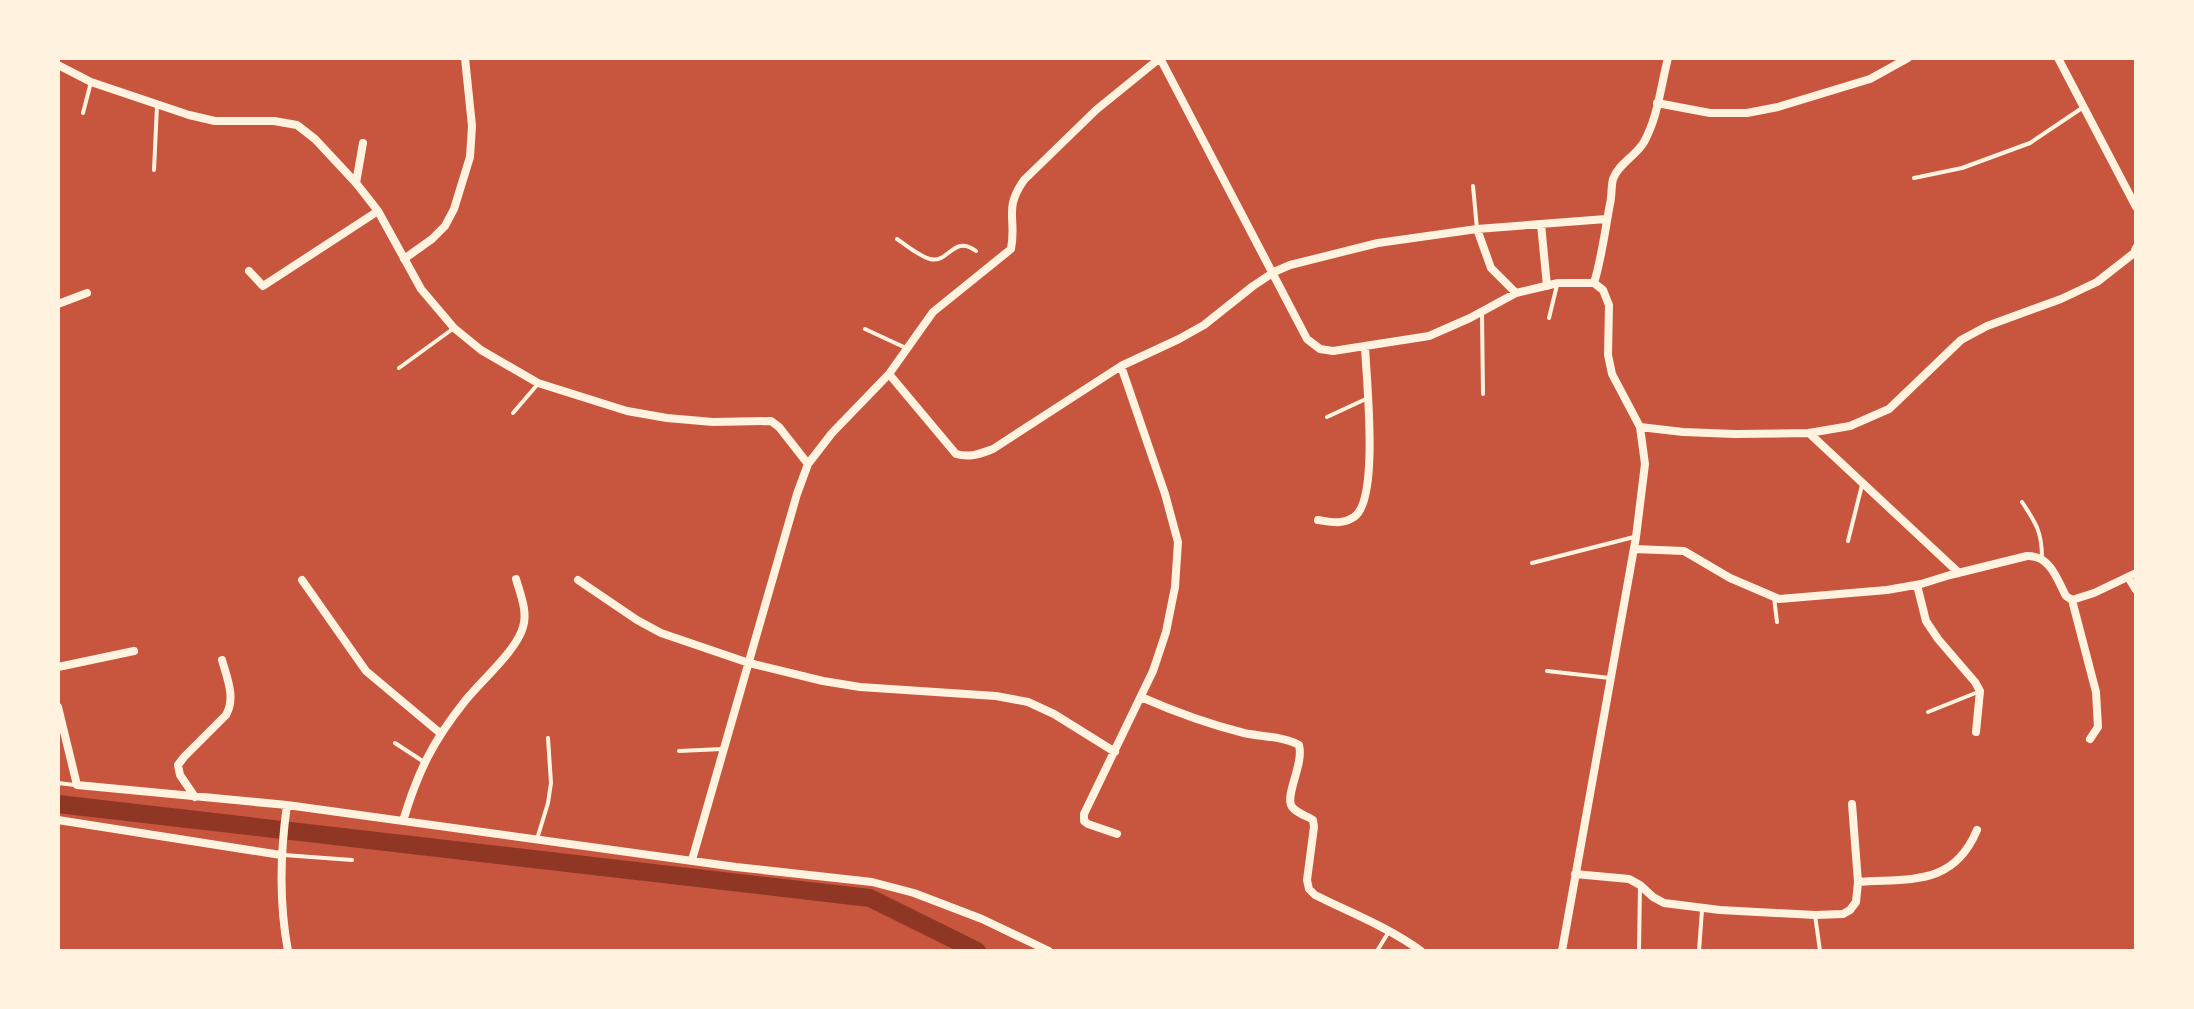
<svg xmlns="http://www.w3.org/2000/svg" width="2194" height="1009" font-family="Raleway,sans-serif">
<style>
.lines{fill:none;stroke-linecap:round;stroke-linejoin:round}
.canal{stroke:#8f3625;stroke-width:18}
.service{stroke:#fff3e0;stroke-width:4}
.minor{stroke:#fff3e0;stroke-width:8}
</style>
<rect width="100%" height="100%" fill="#c8553d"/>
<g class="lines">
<!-- canal -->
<path class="canal" d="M58,804L870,898L977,951"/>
<!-- service -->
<path class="service" d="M83,113L91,82
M154,170L157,106
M1914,178L1962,168L2030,143L2082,108
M1473,186L1477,229
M897,239C906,245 919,256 930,259C949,264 953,234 976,251
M1482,313L1483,394
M1549,318L1557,285
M865,329L906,348
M399,368L454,328
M513,413L537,385
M1327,417L1368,398
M2022,502C2036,523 2042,532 2042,558
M1848,541L1862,485
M1532,563L1634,537
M1774,597L1777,622
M1547,671L1610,678
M1928,712L1978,692
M395,743L424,762
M679,751L722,749
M58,783L75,785
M537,839L548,803L551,783L548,738
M284,855L352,860
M1815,915L1820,951
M1377,951L1388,933
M1639,951L1640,885
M1699,951L1702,910"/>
<!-- minor -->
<path class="minor" d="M1160,58L1307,339L1320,349L1333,351L1429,336L1470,318L1516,293L1558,283H1594L1603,290L1609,305L1608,355L1612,374L1640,427L1645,464L1636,537L1562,951
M2058,58L2136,207
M58,65L91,82L189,115L215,121H274L297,125L315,139L356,183L378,211L421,289L454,328L481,350L538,383L627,411L667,418L713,422L771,421L779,427L808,464
M1657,103L1710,113H1747L1778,107L1870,79L1908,58
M356,183L363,143
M1541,224L1547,286
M1477,229L1491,268L1516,293
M404,259L432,239L445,226L454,209L470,157L472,126L465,58
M249,271L263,286L378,211
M1594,283C1602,257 1605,230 1610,204C1612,196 1611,187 1613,179C1618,164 1636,156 1644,142C1658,117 1661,85 1668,58
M58,304L87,293
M889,374L956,454C970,458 979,454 993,449L1121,366L1179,339L1204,325L1253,286L1274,272L1290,265L1378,243L1477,229L1606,219
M1640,427L1683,432L1735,434L1809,433L1850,426L1889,409L1961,340L1987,326L2061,299L2097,282L2134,253L2136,248
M1809,433L1959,573
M1318,520C1331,522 1342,525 1354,517C1380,500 1366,377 1365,346
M1634,549L1684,551L1730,578L1779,599L1887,590L1921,584L1950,575L2027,556C2050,555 2057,579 2066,596L2072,600L2094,593L2136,573
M2128,577L2136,590
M302,580L366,671L440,733
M578,580L637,620L661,633L749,663L823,681L860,687L996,696L1028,702L1054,714L1115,752
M1917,585L1926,621L1938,639L1975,682L1980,691L1976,732
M2072,600L2096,692L2098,727L2090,739
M58,667L134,651
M1141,697C1175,712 1208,724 1244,733C1262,737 1283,736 1299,745C1304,763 1286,793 1291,805C1294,812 1307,816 1313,820L1314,827L1307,880L1309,889L1315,895C1351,913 1388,927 1421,951
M58,707L77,785L287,805L736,867L872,882L914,893L982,919L1049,951
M195,797L180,775L178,765L184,757L226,715C236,698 227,678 222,660
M287,805C280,854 279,903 288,951
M58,820L281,855
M403,821C418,771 433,741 465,701C481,681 517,650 523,627C528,612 520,593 516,579
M1117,834L1088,824L1084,821V814L1153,671L1166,632L1175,587L1178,542L1165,494L1121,366
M692,860L797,494L808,464L832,433L889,374L933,312L1011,249C1017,218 1003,210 1024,180L1096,110L1160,58
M1575,874L1629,879L1640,885L1653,897L1664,903L1720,910L1815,915L1843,914L1850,910L1856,902L1858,882L1852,804
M1858,882C1910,878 1953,887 1977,830"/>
</g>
<!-- border -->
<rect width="2194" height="1009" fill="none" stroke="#fff3e0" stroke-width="120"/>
</svg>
